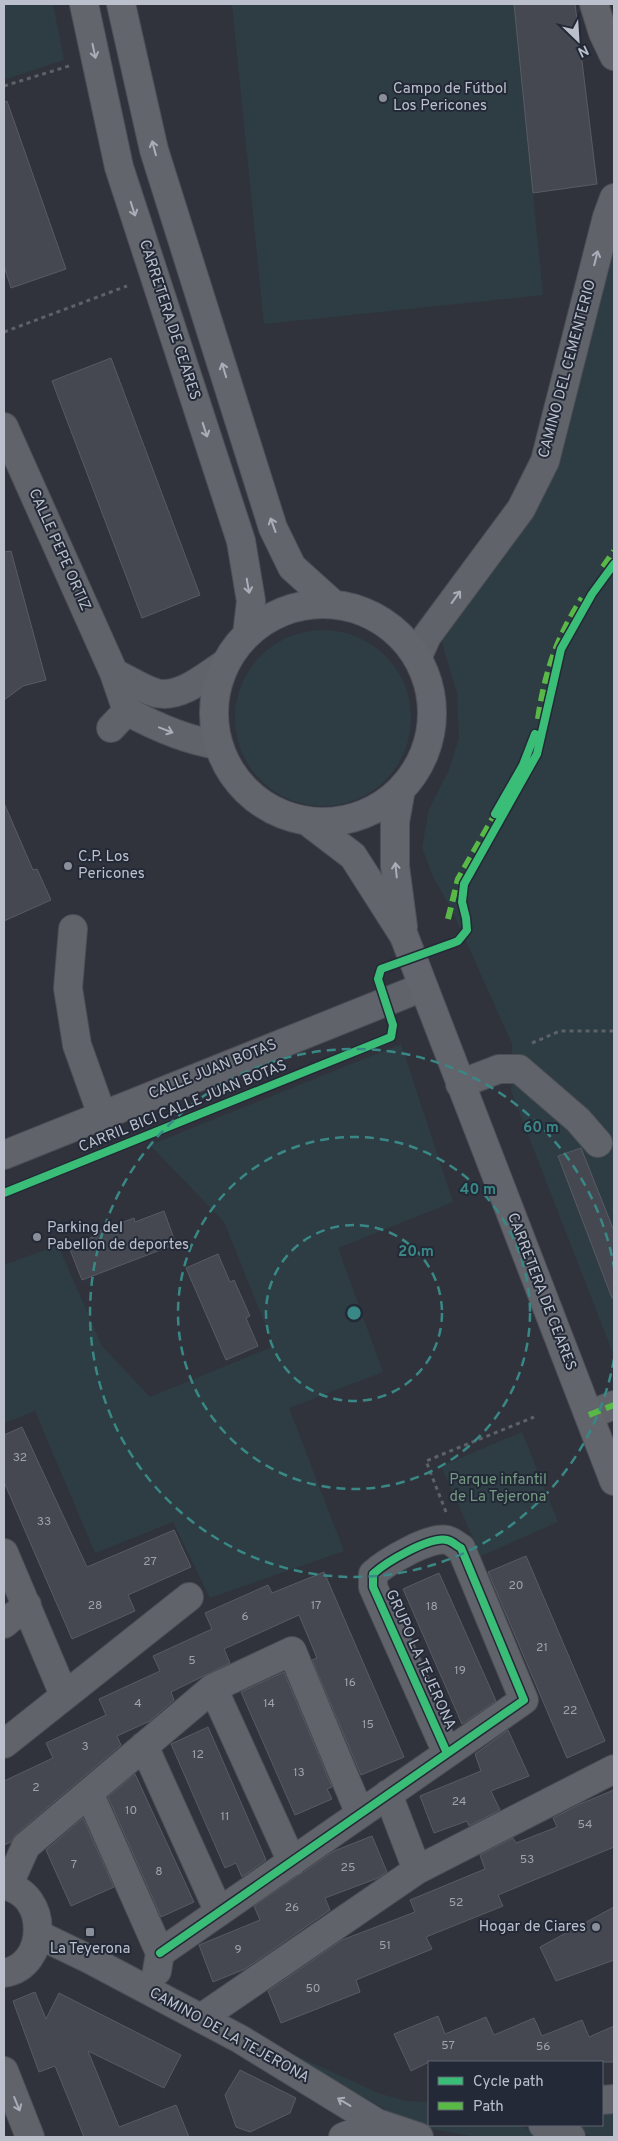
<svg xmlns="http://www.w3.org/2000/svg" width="618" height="2141" font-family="Overpass,sans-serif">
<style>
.green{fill:#2d3d43}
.building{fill:#454850;stroke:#585b64}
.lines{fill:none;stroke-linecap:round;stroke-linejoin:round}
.minor-casing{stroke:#4c4e55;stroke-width:30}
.major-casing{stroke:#4e5059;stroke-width:30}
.path{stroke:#5d6268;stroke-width:3;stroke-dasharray:4 4;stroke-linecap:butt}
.minor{stroke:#60636a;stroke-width:28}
.major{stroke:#62656c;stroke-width:28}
.quiet{stroke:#58b947;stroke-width:6;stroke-dasharray:12 6;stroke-linecap:butt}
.cycleway-casing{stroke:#232937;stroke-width:11}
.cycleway{stroke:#3abd76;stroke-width:8}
.oneway{stroke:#a9aeb9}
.oneway2{stroke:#a9adb8}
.ring{fill:none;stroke:#3a8886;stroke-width:2.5;stroke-dasharray:9 6}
.poi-dot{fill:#8a8f9a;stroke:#232937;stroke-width:2}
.labels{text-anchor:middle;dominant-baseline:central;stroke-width:4;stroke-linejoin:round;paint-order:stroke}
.number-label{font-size:12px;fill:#9ea2ad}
.poi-label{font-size:15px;fill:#bbc0cc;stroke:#232937;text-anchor:start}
.street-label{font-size:15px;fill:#bbc0cc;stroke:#232937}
.park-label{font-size:15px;fill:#749a82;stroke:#232937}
.centre{fill:#3a8886;stroke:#232937;stroke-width:2.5}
.ring-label{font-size:15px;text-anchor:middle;font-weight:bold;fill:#3a8886;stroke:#232937;stroke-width:4;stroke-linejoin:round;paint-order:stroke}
</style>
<rect width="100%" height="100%" fill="#30333c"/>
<!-- green -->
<path class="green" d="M4,4H53L64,60L4,80Z
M232,4H514L543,295L264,324Z
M614,227V1356L511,1091L512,1044L451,908L434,879L422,848L429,809L448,772L459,738L457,693L442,643L444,633L532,515Z
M235 718a88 88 0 1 1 176 0a88 88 0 1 1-176 0Z
M401,1044L453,1202L338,1248L383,1372L289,1408L344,1551L210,1598L173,1522L95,1553L35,1411L4,1423V1265L58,1245L102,1346L150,1397L274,1346L224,1222L150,1145Z
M522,1432L558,1522L481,1556L441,1466Z
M272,2045L381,2094L406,2101L429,2102V2125H519L544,2137H477L432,2129L404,2120Z
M602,2109H614V2137H592L568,2125H602Z"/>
<!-- building -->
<path class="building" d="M514,4H575L597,184L533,193Z
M7,101L66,269L11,288L4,266V102Z
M111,358L200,595L142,618L52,381Z
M11,551L46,680L23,686L4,700V552Z
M4,803L33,870L37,869L51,900L4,921Z
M581,1148L614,1231V1298H612L558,1156Z
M164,1211L176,1244L82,1280L69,1247L97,1235L96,1232L134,1218L135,1222Z
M218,1254L230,1282L234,1280L250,1316L246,1318L258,1346L226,1360L186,1268Z
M22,1427L87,1567L174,1530L191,1567L128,1595L135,1611L72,1639L4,1482V1435Z
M526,1556L605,1741L567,1758L488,1572Z
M324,1572L404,1757L361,1775L312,1660L317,1658L299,1615L224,1649L230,1663L171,1692L174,1700L150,1721L117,1736L121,1745L16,1834L11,1842L4,1845V1781L53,1758L46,1743L106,1715L99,1699L160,1671L153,1656L212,1629L205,1613L268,1585L272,1593Z
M439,1573L496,1701L462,1724L403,1589Z
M284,1672L332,1787L327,1789L332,1799L295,1815L241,1692Z
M208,1727L266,1860L242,1877L236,1863L225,1868L171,1744Z
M508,1730L529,1776L491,1791L500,1810L469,1826L467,1821L434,1833L420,1796L481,1771L475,1754Z
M135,1774L194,1902L161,1917L108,1797Z
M614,1790V1847L498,1895L503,1906L426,1937L432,1949L356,1980L360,1992L281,2023L268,1991L342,1940L415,1912L410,1900L485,1869L480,1855L513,1838L516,1843L557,1827L553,1818L580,1804Z
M83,1818L114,1887L71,1906L46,1850Z
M372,1836L387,1872L378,1878L325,1898L330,1910L245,1969L213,1982L199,1945L260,1920L254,1906L334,1851Z
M614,1907V1960L556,1981L540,1947Z
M35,1992L46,2019L59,1993L181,2055L164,2088L88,2051L119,2127L176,2105L189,2137H84L55,2066L39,2072L13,2001Z
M438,2016L445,2034L486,2017L494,2035L534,2018L542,2036L582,2020L589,2037L614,2026V2062H429L411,2071L394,2034Z
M240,2070L296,2098L290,2113L250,2132L236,2127L225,2095Z"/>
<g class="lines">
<!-- minor casing -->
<g class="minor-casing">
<path id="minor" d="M594,4L603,33L614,56
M4,427L114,673L127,711C156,727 186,740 218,745
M418,656L427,636L521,509L545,461L607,217L614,198
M114,673C128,679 142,689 156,693C181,699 207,675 226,663
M111,728L127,711
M73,929L68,988L77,1045L102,1115
M460,1084L499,1069H519L578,1120L598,1143
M4,1155L423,987
M589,1415L614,1405
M4,1553L64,1695
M4,1624L27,1605
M213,1688L292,1862
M4,1744L189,1597
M144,1746L219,1912
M89,1793L160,1953L157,1971
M388,1794L417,1870
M4,1886C49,1892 49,1966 4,1973
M8,1886L26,1846L213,1688L292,1651L360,1814
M39,1935L89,1959L240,2039L377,2123L419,2137
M160,1953C281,1868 403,1785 524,1700L461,1548C457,1546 452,1541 447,1540C430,1536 386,1562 373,1574V1587L447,1753
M201,2018L417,1870L614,1769
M4,2071L30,2137
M602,2100L614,2099
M543,2125L571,2137
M343,2137L377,2123"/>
</g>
<!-- major casing -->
<g class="major-casing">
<path id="major" d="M84,4L119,167L241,541L251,601L247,635
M121,4L154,150L273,528L292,567L333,604
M214 713a109 109 0 1 1 218 0a109 109 0 1 1-218 0Z
M401,789L395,822V866L403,927
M311,824L353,856L404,936L614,1481"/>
</g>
<!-- path -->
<path class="path" d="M4,86L69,66
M4,332L127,286
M532,1043L560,1031H614
M446,1512L426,1461L534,1417"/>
<!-- minor -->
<use href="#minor" class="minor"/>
<!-- major -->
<use href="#major" class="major"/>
<!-- quiet -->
<path class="quiet" d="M603,567L614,551
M538,719C545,672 556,639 582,598
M448,919L458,879L494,816
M589,1415L614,1405"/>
<!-- cycleway casing -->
<g class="cycleway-casing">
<path id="cycleway" d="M495,814L523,765L535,734
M4,1193L391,1037L393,1025L378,979L381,969L453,943L458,941L467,930L466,918L462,902L464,884L537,754L561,649L592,594L614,564
M160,1953C281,1868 403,1785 524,1700L461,1548C457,1546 452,1541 447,1540C430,1536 386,1562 373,1574V1587L447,1753"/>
</g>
<!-- cycleway -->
<use href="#cycleway" class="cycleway"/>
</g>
<!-- one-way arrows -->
<defs><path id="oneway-shaft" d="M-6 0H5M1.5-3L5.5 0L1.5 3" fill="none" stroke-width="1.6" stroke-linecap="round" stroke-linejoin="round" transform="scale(1.25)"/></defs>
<g class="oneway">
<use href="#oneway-shaft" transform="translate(94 51) rotate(78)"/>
<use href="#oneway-shaft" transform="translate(154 148) rotate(-105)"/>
<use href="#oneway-shaft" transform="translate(133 209) rotate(72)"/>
<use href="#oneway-shaft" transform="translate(224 370) rotate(-107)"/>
<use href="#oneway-shaft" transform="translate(205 430) rotate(72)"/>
<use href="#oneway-shaft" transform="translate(273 525) rotate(-110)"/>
<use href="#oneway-shaft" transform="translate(248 586) rotate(80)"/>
<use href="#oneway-shaft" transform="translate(396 870) rotate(-96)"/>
</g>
<g class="oneway2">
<use href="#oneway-shaft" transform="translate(596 258) rotate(-76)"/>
<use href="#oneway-shaft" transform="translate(456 597) rotate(-54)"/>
<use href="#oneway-shaft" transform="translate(166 730) rotate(21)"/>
<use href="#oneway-shaft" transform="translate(344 2102) rotate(-149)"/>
<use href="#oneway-shaft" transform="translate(17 2104) rotate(68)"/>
</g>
<!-- distance rings -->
<g class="ring">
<circle cx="354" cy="1313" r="88"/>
<circle cx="354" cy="1313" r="176"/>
<path d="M614 1359A264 264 0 1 1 614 1267"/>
</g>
<!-- markers -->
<g class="poi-dot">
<circle cx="383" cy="98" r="5"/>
<circle cx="68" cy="866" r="5"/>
<circle cx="37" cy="1237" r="5"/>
<circle cx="596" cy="1927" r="5"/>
<rect x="85" y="1927" width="10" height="10" rx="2.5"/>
</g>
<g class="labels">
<!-- number labels -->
<g class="number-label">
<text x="20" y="1458">32</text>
<text x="44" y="1522">33</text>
<text x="150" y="1562">27</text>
<text x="516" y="1586">20</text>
<text x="95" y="1606">28</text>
<text x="316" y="1606">17</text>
<text x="432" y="1607">18</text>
<text x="245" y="1617">6</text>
<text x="542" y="1648">21</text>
<text x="192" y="1661">5</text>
<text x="460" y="1671">19</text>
<text x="350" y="1683">16</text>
<text x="138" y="1704">4</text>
<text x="269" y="1704">14</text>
<text x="570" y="1711">22</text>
<text x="368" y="1725">15</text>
<text x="85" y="1747">3</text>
<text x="198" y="1755">12</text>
<text x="299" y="1773">13</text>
<text x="36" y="1788">2</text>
<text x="459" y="1802">24</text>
<text x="131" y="1811">10</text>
<text x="225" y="1817">11</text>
<text x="585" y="1825">54</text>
<text x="527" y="1860">53</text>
<text x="74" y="1865">7</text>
<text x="348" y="1868">25</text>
<text x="159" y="1872">8</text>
<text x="456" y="1903">52</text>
<text x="292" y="1908">26</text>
<text x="385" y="1946">51</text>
<text x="238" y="1950">9</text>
<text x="313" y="1989">50</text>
<text x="448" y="2046">57</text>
<text x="543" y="2047">56</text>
</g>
<!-- poi labels -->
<g class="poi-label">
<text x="393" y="89">Campo de Fútbol<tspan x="393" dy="17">Los Pericones</tspan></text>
<text x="78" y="857">C.P. Los<tspan x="78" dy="17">Pericones</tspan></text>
<text x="47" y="1228">Parking del<tspan x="47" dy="17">Pabellon de deportes</tspan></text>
<text x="586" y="1927" text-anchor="end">Hogar de Ciares</text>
<text x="90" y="1949" text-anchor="middle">La Teyerona</text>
</g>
<!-- street labels -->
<g class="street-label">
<text transform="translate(169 320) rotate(72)">CARRETERA DE CEARES</text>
<text transform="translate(568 369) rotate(-75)">CAMINO DEL CEMENTERIO</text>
<text transform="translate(59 550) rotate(66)">CALLE PEPE ORTIZ</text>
<text transform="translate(213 1070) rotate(-22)">CALLE JUAN BOTAS</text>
<text transform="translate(183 1107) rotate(-22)">CARRIL BICI CALLE JUAN BOTAS</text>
<text transform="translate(541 1292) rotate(69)">CARRETERA DE CEARES</text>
<text transform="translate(420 1660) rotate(66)">GRUPO LA TEJERONA</text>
<text transform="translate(229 2036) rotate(29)">CAMINO DE LA TEJERONA</text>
</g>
<!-- park labels -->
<g class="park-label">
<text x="498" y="1480">Parque infantil<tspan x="498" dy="17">de La Tejerona</tspan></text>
</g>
</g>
<circle cx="354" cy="1313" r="8" class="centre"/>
<g class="ring-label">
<text x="541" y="1132">60 m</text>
<text x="478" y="1194">40 m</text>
<text x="416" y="1256">20 m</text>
</g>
<!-- border -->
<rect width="618" height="2141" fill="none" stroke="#bbc0cc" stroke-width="10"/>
<!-- legend -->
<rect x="428" y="2061" width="175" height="65" fill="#232937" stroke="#606573"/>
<rect x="438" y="2077" width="25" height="8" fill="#3abd76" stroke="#606573"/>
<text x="473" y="2086" font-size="15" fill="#bbc0cc">Cycle path</text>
<rect x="438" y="2102" width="25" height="8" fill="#58b947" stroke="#606573"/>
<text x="473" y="2111" font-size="15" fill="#bbc0cc">Path</text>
<!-- north arrow -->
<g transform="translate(578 40) rotate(155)" stroke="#232937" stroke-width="4" paint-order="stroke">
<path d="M0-4L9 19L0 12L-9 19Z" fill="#bbc0cc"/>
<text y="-8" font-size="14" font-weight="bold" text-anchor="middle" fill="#bbc0cc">N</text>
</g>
</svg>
